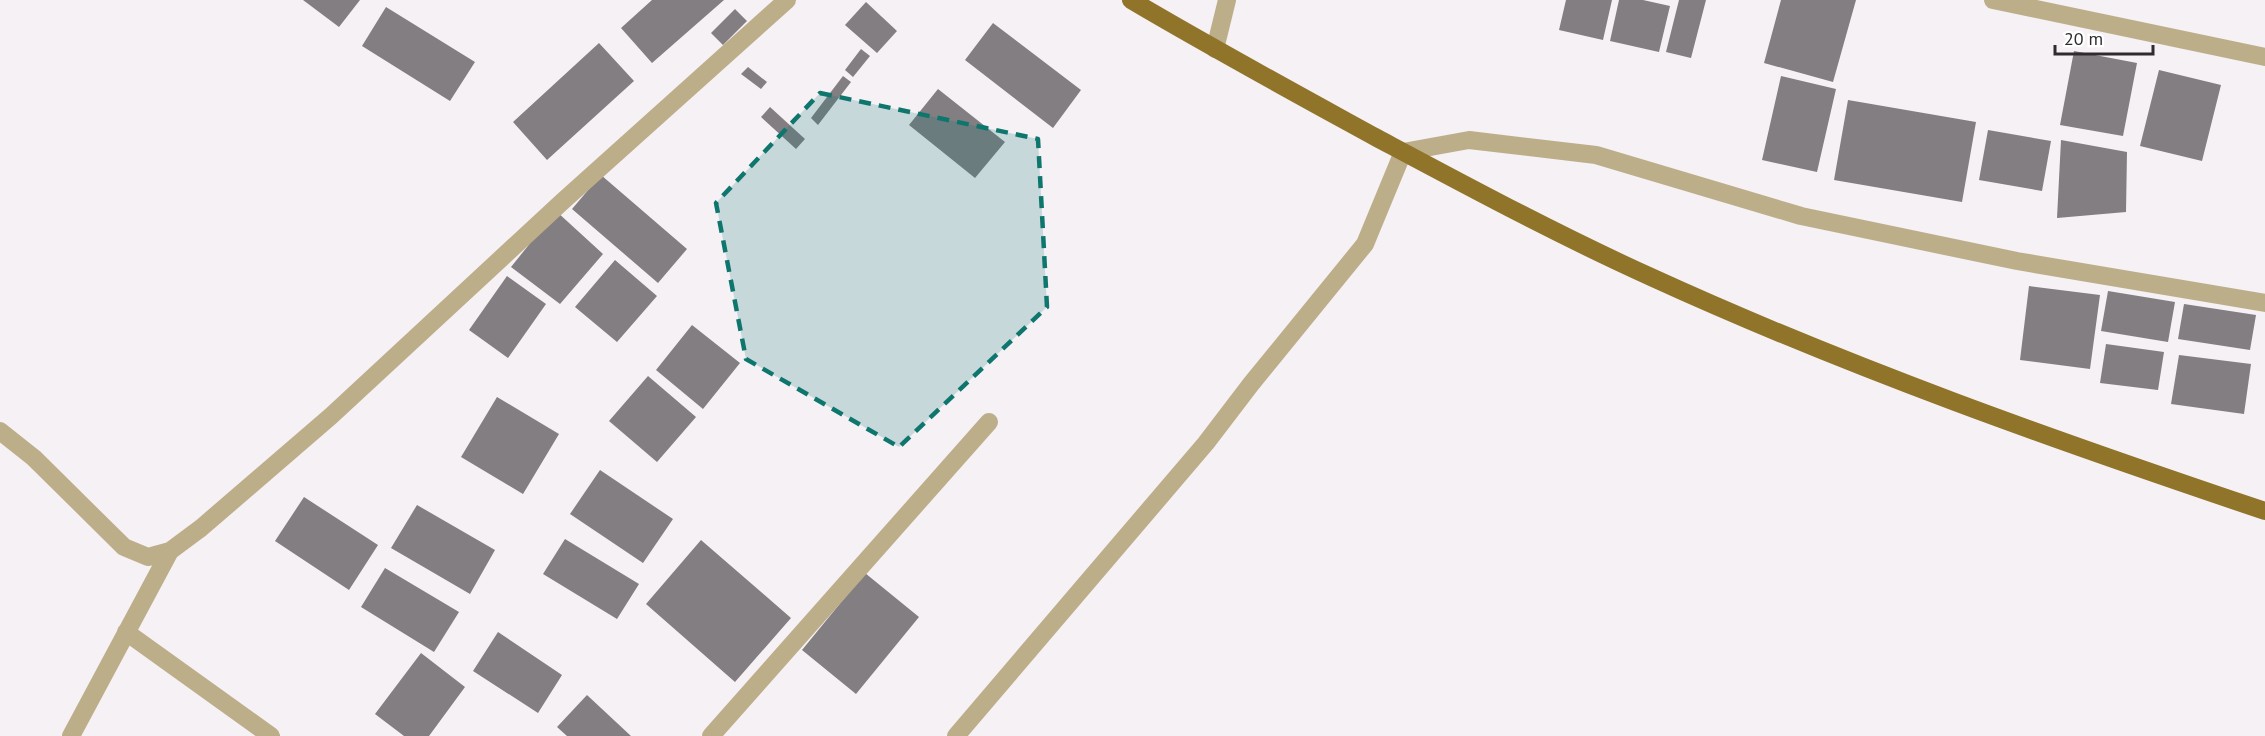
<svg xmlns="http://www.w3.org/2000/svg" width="2265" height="736" font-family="'PT Sans',sans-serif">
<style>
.building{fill:#827e82}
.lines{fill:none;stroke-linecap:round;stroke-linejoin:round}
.minor{stroke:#bdae8a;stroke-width:18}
.major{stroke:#907429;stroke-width:18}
.marked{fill:#0f766e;fill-opacity:0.2;stroke:#0f766e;stroke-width:4.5;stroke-dasharray:12 8;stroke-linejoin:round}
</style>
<rect width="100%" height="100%" fill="#f5f1f5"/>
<!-- building -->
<path class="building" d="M303,0H360L339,27Z
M652,0H724L652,63L621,28Z
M1566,0H1612L1603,40L1559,30Z
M1619,0H1643L1670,6L1659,52L1610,41Z
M1679,0H1706L1691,58L1666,52Z
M1781,0H1856L1833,82L1764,63Z
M866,2L897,31L877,53L845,25Z
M386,7L475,62L450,101L362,46Z
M735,9L747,21L723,45L711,33Z
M993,23L1081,90L1053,128L965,60Z
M599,43L634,81L547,160L513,122Z
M861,49L870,56L853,77L845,70Z
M2074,51L2137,63L2123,136L2060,125Z
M748,67L767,82L761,89L741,74Z
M2159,70L2221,85L2202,161L2140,146Z
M843,76L851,82L818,125L811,118Z
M1781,76L1836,89L1817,172L1762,160Z
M938,89L1005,142L975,178L909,125Z
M1848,100L1976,122L1962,202L1834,180Z
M770,107L805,139L796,149L761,117Z
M1988,130L2051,141L2042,191L1979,180Z
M2061,140L2127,152L2126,212L2057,218Z
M601,175L687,249L658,283L572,209Z
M556,211L603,254L560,304L511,267Z
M615,260L657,296L617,342L575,307Z
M507,276L546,304L508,358L469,330Z
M2029,286L2100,295L2090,369L2020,360Z
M2108,291L2175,302L2168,342L2101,331Z
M2184,304L2256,315L2250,350L2178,339Z
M692,325L740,363L703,409L656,370Z
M2106,344L2164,352L2158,390L2100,383Z
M2179,355L2251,364L2244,414L2171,404Z
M648,376L696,417L657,462L609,421Z
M497,397L559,434L523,494L461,457Z
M600,470L673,519L643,563L570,514Z
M304,497L378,545L349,590L275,541Z
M417,505L495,550L470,594L391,548Z
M565,539L639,584L617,619L543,574Z
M701,540L791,618L735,682L646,604Z
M385,568L459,612L434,652L361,607Z
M865,573L919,617L856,694L802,650Z
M498,632L562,675L538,713L473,671Z
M421,653L465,687L429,736H404L375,714Z
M587,695L631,736H567L557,727Z"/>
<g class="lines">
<!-- minor -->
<path class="minor" d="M1993,0L2265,57
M1215,49L1227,0
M0,431L34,458L124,547L148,557L170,551L201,528L331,416L563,201L787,0
M126,632L271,736
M71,736L170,551
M711,736L989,422
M956,736L1206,443L1251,384L1365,244L1403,152L1469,140L1596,155L1801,216L2017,261L2265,303"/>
<!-- major -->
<path class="major" d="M1131,0C1212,48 1295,93 1377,138C1467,186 1558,235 1651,277C1850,368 2057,441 2265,511"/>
</g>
<!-- marked area -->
<path class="marked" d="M820,93L1038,139L1047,307L899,447L746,359L716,203Z"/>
<!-- scale -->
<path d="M2055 45v9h98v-9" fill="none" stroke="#2e2c2e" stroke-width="3"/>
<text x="2064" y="45" font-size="18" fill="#2e2c2e" stroke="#ffffff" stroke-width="4.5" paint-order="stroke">20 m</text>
</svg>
